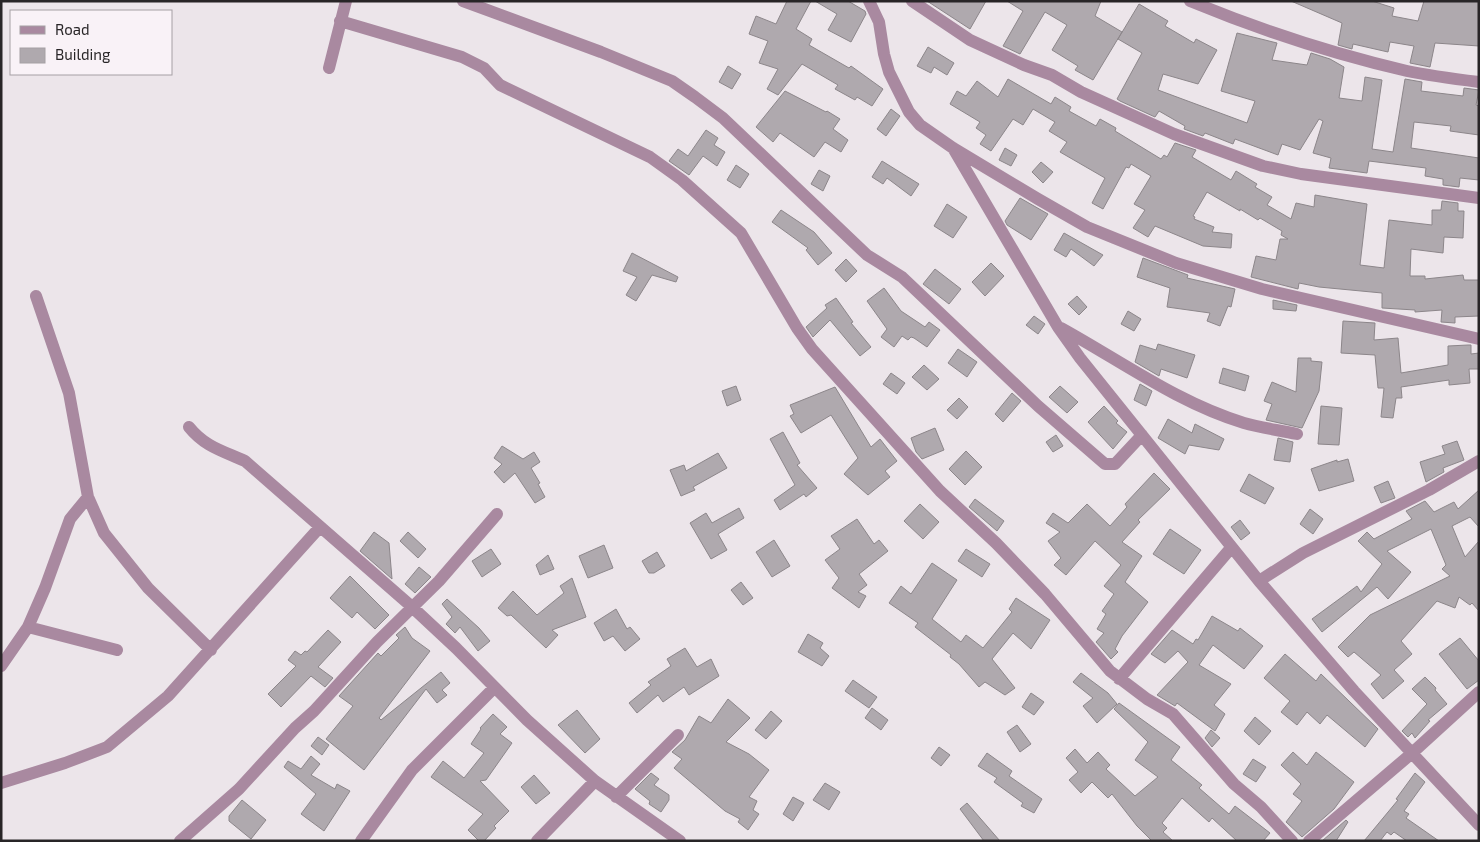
<svg xmlns="http://www.w3.org/2000/svg" width="1480" height="842" font-family="'Exo 2',sans-serif">
<style>
.building{fill:#afa9ae;stroke:#8c868a}
.lines{fill:none;stroke-linecap:round;stroke-linejoin:round}
.minor{stroke:#a989a0;stroke-width:12}
</style>
<rect width="100%" height="100%" fill="#ece5ea"/>
<!-- building -->
<path class="building" d="M787,1H811L796,29L812,39L809,45L849,68L851,66L883,89L872,106L857,97L855,100L835,89L838,85L802,64L778,95L767,89L778,69L759,63L768,41L749,34L756,16L776,24Z
M815,1H848L865,11L866,14L851,42L828,30L837,14Z
M927,1H986L970,29Z
M1007,1H1101L1095,16L1122,32L1093,80L1075,70L1078,66L1052,50L1067,25L1045,12L1020,54L1003,46L1023,11Z
M1291,1H1372L1394,8L1392,16L1418,21L1424,1H1479V46L1435,43L1430,67L1410,63L1414,46L1390,42L1388,52L1353,44L1352,49L1338,45L1342,23Z
M1139,4L1168,21L1165,26L1194,43L1196,39L1217,50L1198,84L1163,74L1158,90L1247,123L1255,101L1221,91L1237,33L1277,43L1272,60L1307,65L1311,53L1330,59L1344,67L1339,98L1362,101L1365,77L1382,80L1372,149L1393,152L1405,79L1422,82L1421,91L1463,96L1464,88L1479,90L1476,105L1479,106V135L1450,131L1451,126L1414,122L1411,148L1479,158V180L1460,178L1459,187L1443,185V179L1425,176L1426,168L1369,161L1367,173L1329,168L1331,158L1313,153L1323,121L1319,119L1300,150L1282,144L1278,155L1235,139L1233,144L1205,133L1203,136L1184,129L1185,126L1159,111L1155,117L1120,101L1117,99L1142,53L1118,39Z
M928,47L954,63L947,75L934,67L931,73L917,66Z
M728,66L741,74L732,89L719,82Z
M1008,79L1051,104L1055,97L1071,107L1069,111L1096,126L1100,119L1116,128L1115,131L1161,159L1164,155L1167,157L1175,143L1196,150L1192,157L1231,180L1236,171L1257,184L1255,187L1272,197L1267,205L1291,219L1296,203L1314,207L1315,195L1367,204L1360,265L1384,268L1389,220L1432,225V210H1441L1442,201L1458,203V211H1464L1463,238L1444,237L1443,253L1411,249L1410,276H1425V279L1463,275L1464,280H1479V316L1455,317V323L1441,322L1442,310L1415,312V310L1382,308V293L1319,287L1299,283L1298,289L1251,277L1256,256L1276,260L1280,239H1288L1281,235L1282,231L1260,218L1258,220L1240,209V211L1207,192L1193,216L1195,217L1194,219L1214,227L1212,232L1232,234L1231,248L1203,246L1155,226L1148,237L1133,228L1145,210L1134,204L1151,176L1131,164L1129,168L1126,167L1103,209L1092,203L1105,178L1060,152L1067,142L1049,131L1055,122L1033,109L1023,125L1013,119L991,151L980,144L986,135L976,128L980,122L950,104L957,91L966,96L977,81L998,97Z
M785,91L826,112L827,111L840,119L833,129L848,140L841,152L825,142L814,157L780,133L773,142L756,127Z
M891,109L900,116L886,136L877,129Z
M706,130L718,138L714,145L725,152L717,166L703,156L689,175L669,161L678,149L688,156Z
M1005,148L1017,155L1011,166L999,160Z
M882,161L919,184L911,196L887,178L883,184L872,177Z
M1041,162L1053,172L1043,183L1032,172Z
M736,165L749,174L740,188L727,180Z
M819,170L830,176L823,191L811,184Z
M1020,198L1048,214L1031,240L1007,225L1005,221Z
M947,204L967,217L953,238L934,226Z
M781,210L814,232L832,253L818,265L806,250L808,248L772,222Z
M1064,233L1103,255L1094,266L1071,249L1066,257L1054,250Z
M632,253L678,277L676,282L652,275L636,301L626,295L637,277L623,271Z
M1143,258L1188,275L1187,278L1235,289L1231,307L1228,306L1220,326L1207,321L1210,313L1167,307L1170,288L1137,277Z
M846,259L857,271L846,282L835,270Z
M991,263L1004,276L985,296L972,282Z
M935,269L961,289L949,304L923,284Z
M884,288L901,311L925,327L929,322L940,330L927,347L914,338L911,337L908,340L902,336L894,347L881,337L887,329L867,301Z
M1077,296L1087,307L1079,315L1068,304Z
M836,298L853,322L851,323L871,347L860,356L830,320L813,337L806,327L827,308L825,305Z
M1273,300L1297,305L1296,311L1273,309Z
M1128,311L1141,319L1134,331L1121,324Z
M1034,316L1045,324L1038,334L1026,325Z
M1343,321L1375,323L1374,340L1398,338L1401,373L1448,365V346L1468,345H1471V354L1479,353V369H1469L1470,383L1449,385V380L1401,387L1402,398H1396L1393,418L1381,417L1384,388H1378L1375,355L1341,353Z
M1158,344L1195,355L1187,378L1161,369L1159,376L1135,362L1140,345L1156,350Z
M958,349L977,362L967,377L948,363Z
M1298,358H1311V361L1322,362L1319,391L1302,428L1266,420L1272,404L1264,401L1272,382L1296,392Z
M924,365L939,379L927,390L912,377Z
M1223,368L1249,376L1245,391L1219,383Z
M891,373L905,383L897,394L883,384Z
M1140,384L1152,391L1146,406L1134,400Z
M736,386L741,400L727,406L722,391Z
M1060,386L1078,402L1067,413L1049,397Z
M835,387L871,447L880,439L897,461L885,471L890,477L868,495L844,474L858,458L831,415L801,433L790,416L794,414L790,405Z
M1012,393L1021,401L1003,422L995,414Z
M959,398L968,407L957,419L947,410Z
M1104,406L1118,421L1116,423L1127,432L1113,449L1088,422Z
M1321,406L1342,408L1339,445L1318,444Z
M1168,419L1192,433L1195,424L1224,439L1219,450L1189,445L1185,454L1158,438Z
M935,428L944,450L922,459L916,452L911,438Z
M783,432L800,463L797,465L817,488L806,497L804,494L780,510L774,500L795,485L770,439Z
M1056,435L1063,446L1053,452L1046,442Z
M1278,438L1293,442L1290,462L1274,460Z
M1457,441L1464,460L1443,468L1444,472L1426,482L1420,462L1445,454L1442,446Z
M502,446L523,459L534,452L540,462L531,468L540,483L538,484L545,497L535,503L515,473L504,483L494,472L502,464L494,458Z
M966,451L982,467L965,485L949,469Z
M718,453L727,468L693,487L695,490L681,496L670,470L684,465L686,471Z
M1348,459L1354,481L1319,491L1311,469L1337,460V462Z
M1154,473L1170,489L1138,520L1140,522L1122,542L1142,556L1125,582L1148,602L1122,636L1115,649L1118,652L1111,659L1096,642L1104,633L1097,629L1106,614L1102,611L1114,594L1104,586L1121,565L1095,541L1066,575L1054,565L1061,558L1048,541L1060,532L1046,523L1053,513L1068,523L1087,504L1110,526L1127,507L1125,504Z
M1249,474L1274,488L1265,504L1240,491Z
M1388,481L1395,498L1381,503L1374,487Z
M1479,490V527L1470,517L1452,526L1465,557L1479,541V611L1472,603L1470,605L1459,597L1455,608L1437,601L1401,641L1412,654L1394,670L1404,681L1383,699L1371,684L1381,675L1354,652L1348,657L1338,647L1370,615L1450,576L1442,569L1446,565L1431,529L1387,551L1411,572L1388,599L1377,587L1322,632L1312,619L1357,586L1361,592L1382,564L1358,541L1367,532L1374,539L1412,519L1406,511L1425,501L1434,512L1454,502L1458,509Z
M975,499L1004,521L997,531L969,507Z
M920,504L939,522L923,539L904,521Z
M739,508L744,518L718,534L727,550L711,559L690,523L706,513L712,523Z
M1310,509L1323,519L1313,534L1300,524Z
M857,519L874,544L879,540L888,551L859,574L867,585L858,592L866,596L859,608L832,588L839,578L825,560L840,549L831,536Z
M1240,520L1250,533L1241,540L1231,527Z
M1170,529L1201,550L1184,574L1153,554Z
M374,532L389,543L392,579L360,551Z
M408,532L426,549L418,558L400,541Z
M774,540L790,566L772,577L756,552Z
M604,545L613,568L588,578L579,556Z
M491,549L501,564L482,577L472,561Z
M966,549L990,564L982,577L958,561Z
M657,552L665,566L654,573H649L642,561Z
M548,555L554,569L540,575L536,565Z
M932,563L957,580L932,619L961,642L966,635L983,648L1012,612L1009,609L1016,598L1050,620L1031,649L1013,633L992,659L1015,688L1005,695L985,682L979,687L959,664L950,657L951,655L915,627L918,623L889,603L901,586L911,594Z
M419,567L431,577L415,593L405,584Z
M350,576L389,615L375,629L357,612L352,618L330,598Z
M572,578L586,617L552,630L558,635L546,648L511,615L507,616L498,608L513,591L537,615L564,593L560,586Z
M741,582L753,598L743,605L731,590Z
M447,599L479,628L490,641L478,651L460,627L455,633L446,624L452,617L442,604Z
M616,609L627,629L630,627L640,639L625,651L613,636L604,641L594,623Z
M1212,616L1238,631L1240,628L1263,646L1244,669L1213,645L1199,665L1231,684L1214,705L1225,714L1215,731L1177,703L1175,706L1157,695L1188,662L1178,651L1165,663L1151,654L1172,630L1193,644L1196,639L1198,640Z
M405,627L412,638L430,651L379,718L381,720L441,672L450,683L442,690L447,695L437,703L426,689L364,770L326,739L353,706L339,696L378,653L381,656L399,638L396,635Z
M328,630L341,642L318,667L333,678L325,687L311,676L281,707L268,694L296,666L288,660L295,651L301,655L305,651L307,652Z
M808,634L823,643L820,648L829,656L822,666L798,652Z
M1460,638L1479,661V680L1467,689L1439,654Z
M685,648L697,667L711,659L719,676L689,695L684,687L663,702L658,695L637,713L629,703L651,685L648,682L671,666L667,659Z
M1285,654L1316,681L1321,674L1378,729L1365,747L1327,715L1320,724L1307,712L1297,725L1281,712L1290,701L1264,678Z
M1081,673L1108,693L1117,704L1097,723L1083,706L1093,698L1073,682Z
M1425,677L1436,688L1435,690L1447,704L1428,720L1430,721L1415,738L1412,733L1408,737L1402,731L1427,704L1412,689Z
M853,680L877,697L869,708L845,691Z
M1031,693L1044,702L1034,715L1022,707Z
M728,699L750,718L726,742L749,754L769,770L749,797L757,801L753,810L759,814L748,830L738,822L740,819L725,811L674,768L682,759L672,752L685,740L699,716L711,723Z
M1119,703L1180,747L1171,760L1202,785L1199,788L1229,814L1235,806L1270,833L1263,841H1237L1212,818L1209,822L1182,798L1162,823L1167,828L1163,832L1173,841H1152L1137,826L1112,794L1108,798L1092,782L1081,793L1069,780L1078,772L1066,758L1075,749L1087,763L1098,752L1110,765L1106,769L1135,796L1158,777L1135,760L1148,742L1114,709Z
M872,708L888,720L881,730L865,718Z
M577,710L600,739L585,753L558,725Z
M771,711L782,721L766,739L755,730Z
M493,714L507,727L500,734L512,743L486,780L480,781L509,811L494,826L496,828L484,841H479L468,830L483,814L431,777L443,761L464,778L484,753L471,744L481,729L480,728Z
M1255,717L1271,731L1259,745L1244,731Z
M1017,725L1031,744L1020,752L1007,732Z
M1211,730L1220,738L1212,747L1205,738Z
M318,737L329,745L322,755L311,746Z
M939,747L950,755L941,766L931,758Z
M1293,752L1307,765L1316,752L1354,782L1334,809L1302,837L1286,822L1302,801L1293,794L1301,784L1281,765Z
M987,753L1012,771L1009,776L1042,799L1034,813L1021,806L1023,803L994,782L997,778L978,766Z
M311,756L320,764L311,775L335,789L337,784L350,791L324,831L301,814L316,794L284,767L288,761L301,769Z
M1253,759L1266,767L1256,782L1243,774Z
M651,773L659,779L654,785L669,795V800L661,812L649,804L650,801L635,789Z
M1415,773L1425,782L1404,811L1409,814L1406,818L1439,841H1407L1394,832L1391,835L1387,832L1380,841H1364L1398,800L1396,799Z
M534,775L550,793L536,804L521,787Z
M825,783L840,792L829,810L813,800Z
M793,797L804,803L793,821L783,814Z
M242,800L266,820L251,839L229,821V816Z
M967,803L1000,841H984L960,809Z
M1346,820L1348,822L1336,841H1322Z"/>
<g class="lines">
<!-- minor -->
<path class="minor" d="M463,1L601,52L672,81L695,97L723,118L867,255L902,277L1038,406L1105,464H1115L1142,435
M869,1L879,22L884,54L889,72L909,112L920,125L953,148L1038,199L1087,227L1176,263L1262,289L1479,339
M912,1L970,40L1024,65L1052,75L1081,92L1174,134L1263,166L1301,174L1479,198
M1190,1C1260,30 1333,54 1407,71C1431,76 1455,79 1479,82
M340,21L462,57L484,68L500,85L650,157L682,180L741,233L797,328L812,349L940,491L996,543L1045,594L1110,671L1147,699L1173,714L1234,784L1261,807L1292,841
M329,68L346,1
M953,148L1058,327L1080,358L1259,581L1354,691L1479,825
M36,296L69,393L88,497L104,533L148,588L211,650
M1061,328C1121,361 1178,403 1244,423C1261,428 1279,430 1297,434
M189,427C205,447 223,451 245,461L411,606L456,648L527,720L595,781L680,841
M1259,581L1303,553L1429,490L1479,461
M28,627L117,650
M1,666L28,627L45,588L70,519L88,497
M1119,679L1231,548
M1,783L65,763L107,747L168,696L320,527
M616,797L678,735
M180,841L239,789L295,728L314,711L377,642L439,581L497,514
M361,841L412,770L494,688
M537,841L595,781
M1309,841L1411,754L1479,692"/>
</g>
<!-- border -->
<rect width="1480" height="842" fill="none" stroke="#282527" stroke-width="5"/>
<!-- legend -->
<rect x="10" y="10" width="162" height="65" fill="#f9f2f7" stroke="#a5a0a4"/>
<rect x="20" y="26" width="25" height="8" fill="#a989a0" stroke="#a5a0a4"/>
<text x="55" y="35" font-size="15" fill="#282527">Road</text>
<rect x="20" y="48" width="25" height="15" fill="#afa9ae" stroke="#a5a0a4"/>
<text x="55" y="60" font-size="15" fill="#282527">Building</text>
</svg>
